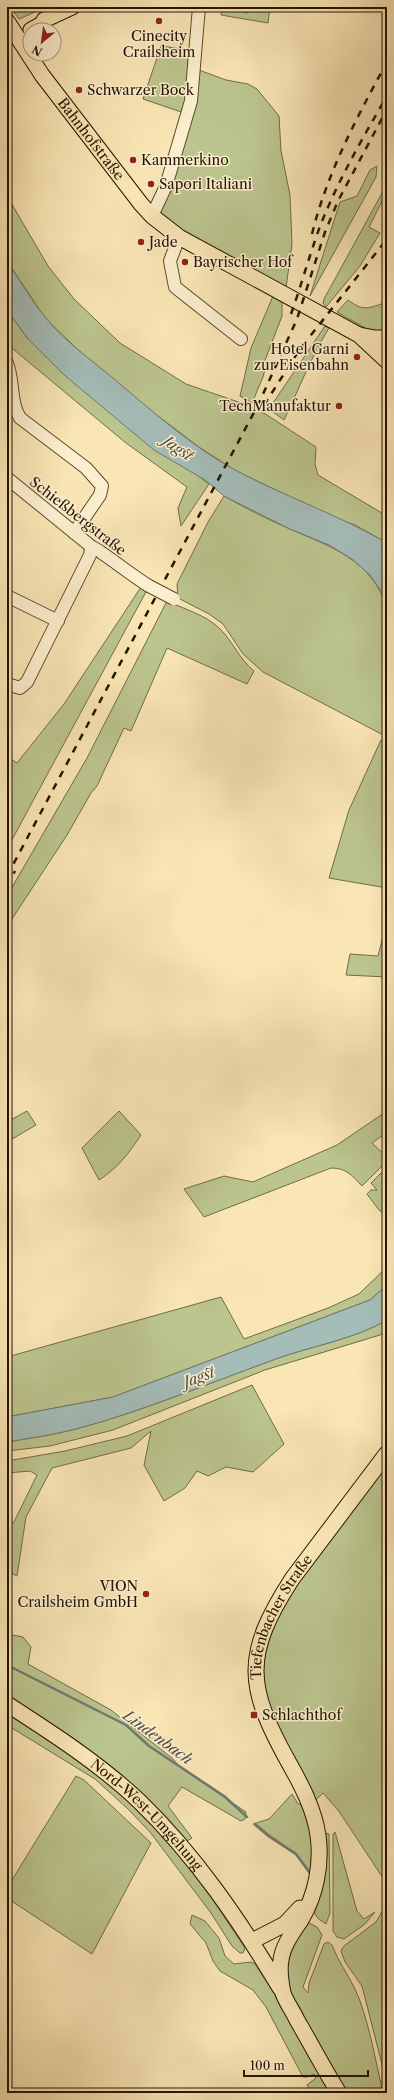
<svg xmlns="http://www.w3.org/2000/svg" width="394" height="2100" font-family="'Libre Caslon Text',serif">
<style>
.green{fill:#bcc58e;stroke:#706c47}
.water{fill:#a4bdb9;stroke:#71796f}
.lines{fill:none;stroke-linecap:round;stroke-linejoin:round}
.stream{stroke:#71796f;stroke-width:2.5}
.minor-casing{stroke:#5a482d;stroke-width:14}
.major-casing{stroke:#241300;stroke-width:17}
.minor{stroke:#fcefcf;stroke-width:12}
.major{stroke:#fae6b5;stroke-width:15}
.rail{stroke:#241300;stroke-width:2.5;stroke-dasharray:7 7;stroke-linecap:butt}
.minor-bridge-casing{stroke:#5a482d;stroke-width:14;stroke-linecap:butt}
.minor-bridge{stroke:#fcefcf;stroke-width:12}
.poi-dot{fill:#8f2418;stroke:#fcefcf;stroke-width:1.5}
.labels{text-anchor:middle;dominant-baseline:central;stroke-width:3;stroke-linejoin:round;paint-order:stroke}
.poi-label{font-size:14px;fill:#241300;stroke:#fcefcf;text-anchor:start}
.street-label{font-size:14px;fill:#241300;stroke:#fcefcf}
.water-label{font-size:15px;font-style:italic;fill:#514e41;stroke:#fcefcf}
</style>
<rect width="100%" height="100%" fill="#fae6b5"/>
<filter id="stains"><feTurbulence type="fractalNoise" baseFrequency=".005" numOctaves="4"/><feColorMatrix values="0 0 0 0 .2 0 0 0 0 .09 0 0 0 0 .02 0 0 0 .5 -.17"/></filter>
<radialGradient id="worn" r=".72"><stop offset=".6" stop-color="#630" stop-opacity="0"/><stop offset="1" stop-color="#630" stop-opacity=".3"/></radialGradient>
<!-- green -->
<path class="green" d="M10,7H46L19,19Z
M222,7L248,13L250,7H270L268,23L221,15Z
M161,46L189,50L188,66L226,80L248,84L257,89L279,116L281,151L290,195L292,244L286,288L194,242L157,212L165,202L190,115L143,99Z
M377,166L376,177L310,296L340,202L357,196L370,170Z
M387,184V191L369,227L380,233L360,266L326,307L323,303L324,299Z
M7,196L48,266L74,299L120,343L186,384L250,406L267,415L316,447L315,464L318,475L387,516V543L355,525L328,515L236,471L199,447L154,413L76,348L45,318L7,261Z
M273,296L282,301V316L264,363L266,365L263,377L252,403L240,396L251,348Z
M348,300C364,312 369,308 387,302V331L369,330L337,312Z
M7,310L28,339L63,374L209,484L181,526L178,508L187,487L126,443L7,344Z
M325,326L329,328C311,357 299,389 284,420L269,409Z
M224,496C245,508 267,519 290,529C331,547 373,560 387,609V737L263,672L243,654L223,624L209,614L178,598L177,584L208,522Z
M141,587L147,590L7,849L8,757L17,763L64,704Z
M167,601C184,609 206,615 219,628C233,641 239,659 254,671L247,684L167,648L131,731L124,728L97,786L91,793L67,835L10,922L7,920V896L87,758Z
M381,740L387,743V888L329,878L349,810Z
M387,921V977L346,975L350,954L378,956Z
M27,1111L36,1125L7,1142V1122Z
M119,1111L141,1135C129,1153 118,1168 99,1180L82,1148Z
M387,1111V1132L372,1143L387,1157V1161L362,1186C352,1175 346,1168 331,1168L204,1217L184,1189L224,1176L253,1182L337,1145Z
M381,1173L387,1180V1216L379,1210L367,1194L371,1190H377L371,1183Z
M387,1267V1285L370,1300L113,1397L7,1417V1357L221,1297L244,1339L328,1308L359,1294Z
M387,1320V1331L380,1335L265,1370L113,1430L50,1446L7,1451V1442C30,1438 53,1435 76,1429C143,1411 207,1384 273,1360C310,1346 353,1340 387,1320Z
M252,1385L284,1444L253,1472L226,1467L208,1476L197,1471L185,1488L164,1501L144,1465L151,1431L131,1448L52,1468L26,1517L17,1576L7,1571V1528L14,1522L37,1475L30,1471L7,1473V1461L65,1451L127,1436Z
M387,1465V1884L338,1810L323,1793L316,1800L269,1711L263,1674L265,1651L281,1605Z
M7,1634L23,1637L31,1647L28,1664L111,1710L172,1758L181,1768L246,1812L245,1819L241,1821L182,1787L168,1806L192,1838L183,1843L7,1700Z
M7,1711L101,1775L136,1806L177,1851L213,1900L245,1948L243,1953H240L232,1946L211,1913L150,1832L128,1809L95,1779L7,1725Z
M76,1776L84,1780L151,1843L92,1954L7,1898V1888Z
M292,1794L298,1804L304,1805L313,1839L310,1874L296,1855L267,1836L253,1824L269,1819Z
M335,1832L357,1911L364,1919L375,1912L365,1924L344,1939L337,1937L333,1931V1834Z
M326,1833L329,1834L330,1913L326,1924C322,1921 317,1919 315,1914C312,1905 325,1848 326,1833Z
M387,1903V1928L383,1939L387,1963V2084L362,1986L345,1962L341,1951L344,1946L376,1922Z
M192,1915L205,1921L219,1938L225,1956L234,1964L251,1962L255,1964L292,2021L334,2093H312L307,2085L316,2078L314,2074L307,2077H303L266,2007L253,1990L220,1971L213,1961L206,1943L190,1924Z
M307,1922L317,1927L322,1935L303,1987L308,1993L309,1983L324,1944L328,1942L332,1945C338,1961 348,1974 355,1989C368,2016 376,2063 383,2093H346L290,1994L285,1967L286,1954Z"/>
<!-- water -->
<path class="water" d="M7,262C20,280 31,300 45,317C64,341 90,359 113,378C152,411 192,447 237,471C286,497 339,515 387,543V609L383,594L370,575L352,559L329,545L290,529L224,496L205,480L154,450L63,374L28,339L7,310Z
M387,1285V1320C353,1340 310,1346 273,1360C207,1384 143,1411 76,1429C53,1435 30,1438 7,1442V1417L113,1397L370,1300Z"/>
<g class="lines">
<!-- stream -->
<path class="stream" d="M7,1665L126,1725L149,1746L224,1796L247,1817
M255,1824L268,1835L296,1854L310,1873"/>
<!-- minor casing -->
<g class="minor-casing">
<path id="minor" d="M152,216L166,186L191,101L199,7
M179,237L170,261L175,287L241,339
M7,363C14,381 10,402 20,418L86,468L102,486L100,495L74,533
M7,478L87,543C93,549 96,548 102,553C118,564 133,576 149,586
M7,596L58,621
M7,684L20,688L27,682L90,555L91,549"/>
</g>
<!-- major casing -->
<g class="major-casing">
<g id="major">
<path id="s1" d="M7,21L42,75L141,204L152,216L179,237L359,335L387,361"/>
<path d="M31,30L42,24L44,20L72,7"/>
<path d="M359,335L375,338H387"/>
<path id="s2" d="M7,1704C52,1733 100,1764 139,1801C195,1855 240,1921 280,1988"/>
<path d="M252,1941L285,1924L300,1908"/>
<path id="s3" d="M339,2093C324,2069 311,2044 297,2020C293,2011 286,2002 283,1993C281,1983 279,1970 281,1960C283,1945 293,1932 301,1920C316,1895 322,1864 318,1835C314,1809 302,1786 289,1763C246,1686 243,1655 292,1579L387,1453"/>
</g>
</g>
<!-- minor -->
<use href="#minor" class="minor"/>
<!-- major -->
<use href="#major" class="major"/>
<!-- rail -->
<path class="rail" d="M312,234C327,173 357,117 387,62
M291,314C301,286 309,257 319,229C337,182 362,139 387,96
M264,405L300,349L387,239
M7,876L259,403L297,319L325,232L338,201L387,109
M7,886L15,871"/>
<!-- minor-bridge casing -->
<g class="minor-bridge-casing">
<path id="minor-bridge" d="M149,586L174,599"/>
</g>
<!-- minor-bridge -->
<use href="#minor-bridge" class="minor-bridge"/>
</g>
<!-- markers -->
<g class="poi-dot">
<circle cx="159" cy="21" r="4"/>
<circle cx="79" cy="90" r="4"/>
<circle cx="133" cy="160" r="4"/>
<circle cx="151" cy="184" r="4"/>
<circle cx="141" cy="242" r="4"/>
<circle cx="185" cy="262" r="4"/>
<circle cx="357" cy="357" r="4"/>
<circle cx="339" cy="406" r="4"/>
<circle cx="146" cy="1594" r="4"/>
<rect x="250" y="1711" width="8" height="8" rx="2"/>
</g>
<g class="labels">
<!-- poi labels -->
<g class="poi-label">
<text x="159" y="36" text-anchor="middle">Cinecity<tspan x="159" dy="16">Crailsheim</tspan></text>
<text x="87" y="90">Schwarzer Bock</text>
<text x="141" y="160">Kammerkino</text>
<text x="159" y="184">Sapori Italiani</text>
<text x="149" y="242">Jade</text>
<text x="193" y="262">Bayrischer Hof</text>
<text x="349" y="349" text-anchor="end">Hotel Garni<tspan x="349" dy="16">zur Eisenbahn</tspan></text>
<text x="331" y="406" text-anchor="end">TechManufaktur</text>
<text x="138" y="1586" text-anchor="end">VION<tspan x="138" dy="16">Crailsheim GmbH</tspan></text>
<text x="262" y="1715">Schlachthof</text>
</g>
<!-- street labels -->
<g class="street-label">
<text stroke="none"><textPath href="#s1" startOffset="145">Bahnhofstraße</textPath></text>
<text transform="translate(78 516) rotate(38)">Schießbergstraße</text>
<text stroke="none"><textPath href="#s3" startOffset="518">Tiefenbacher Straße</textPath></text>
<text stroke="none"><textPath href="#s2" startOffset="179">Nord-West-Umgehung</textPath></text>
</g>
<!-- water labels -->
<g class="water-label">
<text transform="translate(178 448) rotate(34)">Jagst</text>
<text transform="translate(199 1377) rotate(-21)">Jagst</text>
<text transform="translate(158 1737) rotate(36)">Lindenbach</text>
</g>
</g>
<!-- margin -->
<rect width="394" height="2100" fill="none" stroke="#fae6b5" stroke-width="24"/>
<rect x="8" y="8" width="378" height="2084" fill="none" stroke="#241300" stroke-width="2"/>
<rect x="12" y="12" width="370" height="2076" fill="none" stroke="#241300"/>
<!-- north arrow -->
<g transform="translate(42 42) rotate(209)"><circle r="19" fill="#fcefcf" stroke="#a6977c"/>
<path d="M0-3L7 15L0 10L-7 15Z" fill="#8f2418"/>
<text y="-6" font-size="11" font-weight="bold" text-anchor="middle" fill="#241300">N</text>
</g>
<!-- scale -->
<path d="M244 2070v6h124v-6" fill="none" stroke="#241300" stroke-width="2"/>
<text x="250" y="2070" font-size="12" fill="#241300" stroke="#fcefcf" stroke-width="3" paint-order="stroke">100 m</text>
<rect width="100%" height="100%" filter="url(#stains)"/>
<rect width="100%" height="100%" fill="url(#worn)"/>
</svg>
